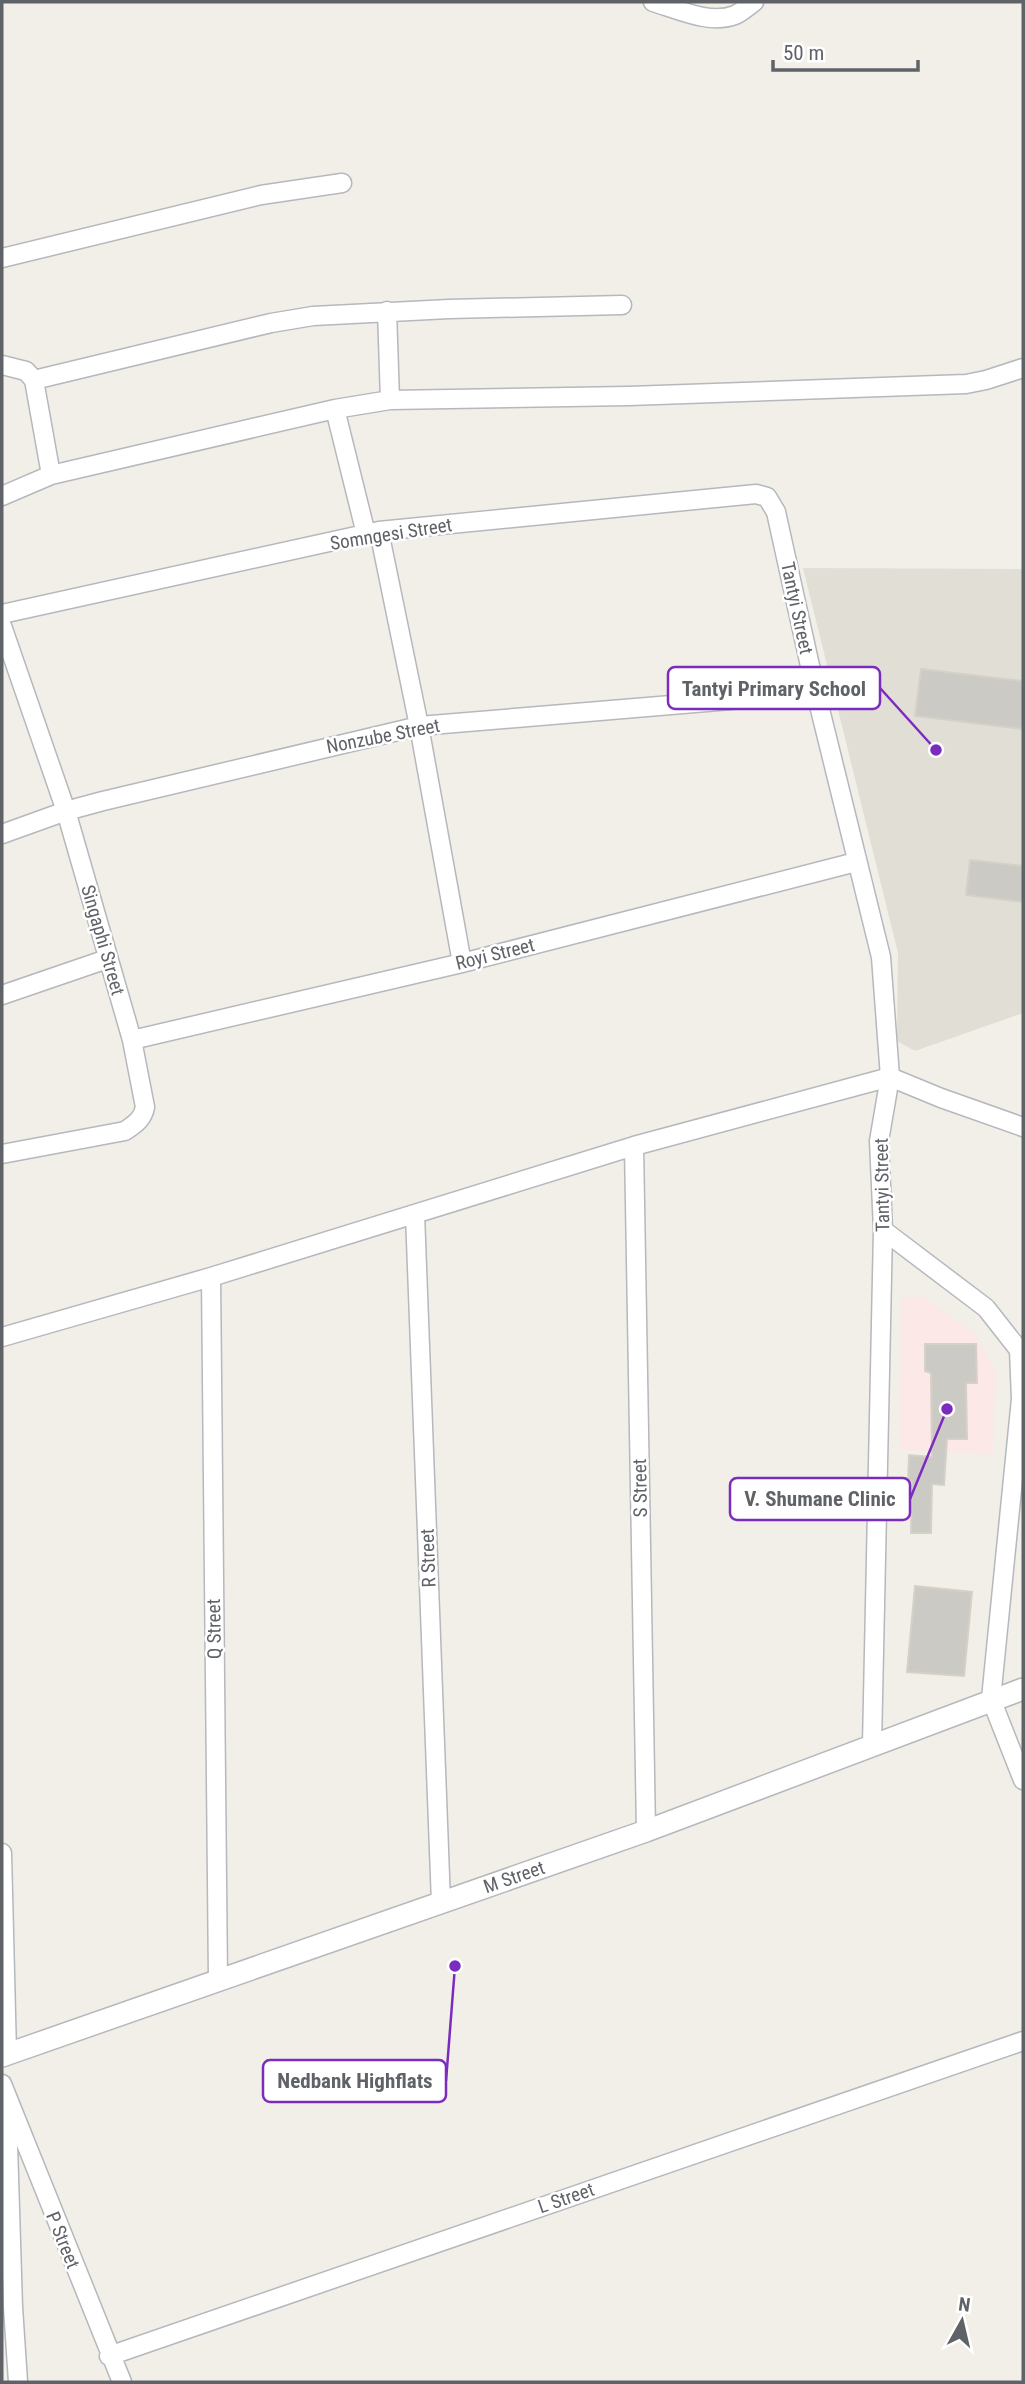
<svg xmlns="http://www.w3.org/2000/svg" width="1025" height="2384" font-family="'Roboto Condensed',sans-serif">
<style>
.education{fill:#e1ded6}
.medical{fill:#fce8e6}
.building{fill:#cccac5;stroke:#d6d1c6;stroke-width:2}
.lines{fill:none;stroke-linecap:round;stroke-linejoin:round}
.minor-casing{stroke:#b5b8bc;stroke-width:21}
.tertiary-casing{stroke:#b5b8bc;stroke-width:24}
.minor{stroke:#fff;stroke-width:18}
.tertiary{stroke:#fff;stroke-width:21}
.labels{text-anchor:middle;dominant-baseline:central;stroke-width:5;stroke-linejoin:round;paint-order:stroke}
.street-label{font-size:19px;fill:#5f6368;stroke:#fff}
.leader{fill:none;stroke:#7b2cbf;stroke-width:2.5}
.callout-dot{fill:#7b2cbf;stroke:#fff;stroke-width:2.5}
.callout{fill:#fff;stroke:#7b2cbf;stroke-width:2.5}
.callout-label{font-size:21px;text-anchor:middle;font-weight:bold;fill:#5f6368}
</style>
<rect width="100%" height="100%" fill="#f1efe8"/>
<!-- education -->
<path class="education" d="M803,568L1023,569V1013L915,1051L897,1041L898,953Z"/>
<!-- medical -->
<path class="medical" d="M921,1296L974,1333L995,1369L993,1454L900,1450L901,1298Z"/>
<!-- building -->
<path class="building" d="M846,667L874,670L871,704L843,702Z
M921,669L1023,681V729L915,716Z
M970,860L1023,866V902L966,895Z
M925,1344H976L977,1383H966L967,1439H947L944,1485L932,1484L931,1533H911L912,1482H908L909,1455L932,1457L931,1373L925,1371Z
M915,1586L972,1592L964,1676L907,1672Z"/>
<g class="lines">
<!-- minor casing -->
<g class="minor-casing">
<path id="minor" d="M653,2C677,9 710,25 735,15C742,12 748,6 754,2
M2,258L261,195L342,183
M387,311L390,400
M2,365L26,371L34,380L51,475
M34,380L271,323L313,316L449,309L622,305
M335,409L366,534
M2,496L51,475L335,409L390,400L629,396L966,384L986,380L1023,368
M379,531L419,726L462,963
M2,614L379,531L756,494L767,497L776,512L816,693L881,957L890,1077L879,1141L883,1230L872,1745
M2,626L66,811L132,1040L145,1107C143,1119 135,1124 125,1131L2,1154
M2,834L66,811L103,801L419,726L816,693
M2,995L107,959
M132,1040L462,963L856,862
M634,1146L646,1831
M415,1214L441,1903
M883,1230L986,1308L1019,1350L1021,1399L991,1699L1023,1780
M211,1277L218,1981
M2,1337L211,1277L634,1146L890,1077L941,1098L1023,1127
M2,1853L7,2054
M2,2084L122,2382
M7,2112L13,2307L18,2382
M109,2356L1023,2041"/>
</g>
<!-- tertiary casing -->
<g class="tertiary-casing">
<path id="tertiary" d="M2,2056L646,1831L1023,1689"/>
</g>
<!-- minor -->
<use href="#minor" class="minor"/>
<!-- tertiary -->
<use href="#tertiary" class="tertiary"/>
</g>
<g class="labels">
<!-- street labels -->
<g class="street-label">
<text transform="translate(391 534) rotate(-9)">Somngesi Street</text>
<text transform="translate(797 608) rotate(78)">Tantyi Street</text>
<text transform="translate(383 736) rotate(-11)">Nonzube Street</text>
<text transform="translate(103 940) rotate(74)">Singaphi Street</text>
<text transform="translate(495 954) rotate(-14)">Royi Street</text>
<text transform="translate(882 1185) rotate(-91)">Tantyi Street</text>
<text transform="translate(640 1488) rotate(-91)">S Street</text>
<text transform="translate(428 1558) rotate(-92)">R Street</text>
<text transform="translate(214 1629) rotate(-91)">Q Street</text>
<text transform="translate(514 1877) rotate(-19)">M Street</text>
<text transform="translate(566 2198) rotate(-19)">L Street</text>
<text transform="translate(63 2240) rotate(68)">P Street</text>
</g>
</g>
<!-- callouts -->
<path class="leader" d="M936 750L880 688M947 1409L910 1499M455 1966L446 2081"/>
<g class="callout-dot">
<circle cx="936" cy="750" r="7"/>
<circle cx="947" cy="1409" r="7"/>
<circle cx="455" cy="1966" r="7"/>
</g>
<g class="callout">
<rect x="668" y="667" width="212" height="42" rx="7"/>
<rect x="730" y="1478" width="180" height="42" rx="7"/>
<rect x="263" y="2060" width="183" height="42" rx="7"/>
</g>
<g class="callout-label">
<text x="774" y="696">Tantyi Primary School</text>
<text x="820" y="1506">V. Shumane Clinic</text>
<text x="355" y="2088">Nedbank Highflats</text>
</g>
<!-- border -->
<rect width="1025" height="2384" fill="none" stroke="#5f6368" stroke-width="7"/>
<!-- north arrow -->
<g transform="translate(962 2321) rotate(8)" stroke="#ffffff" stroke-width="5" paint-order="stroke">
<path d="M0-5L12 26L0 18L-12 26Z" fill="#5f6368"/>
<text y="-10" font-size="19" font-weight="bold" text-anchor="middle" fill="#5f6368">N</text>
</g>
<!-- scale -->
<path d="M773 60v10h145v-10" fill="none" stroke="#5f6368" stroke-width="3.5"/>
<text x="783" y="60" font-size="21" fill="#5f6368" stroke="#ffffff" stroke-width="5" paint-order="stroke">50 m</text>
</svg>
